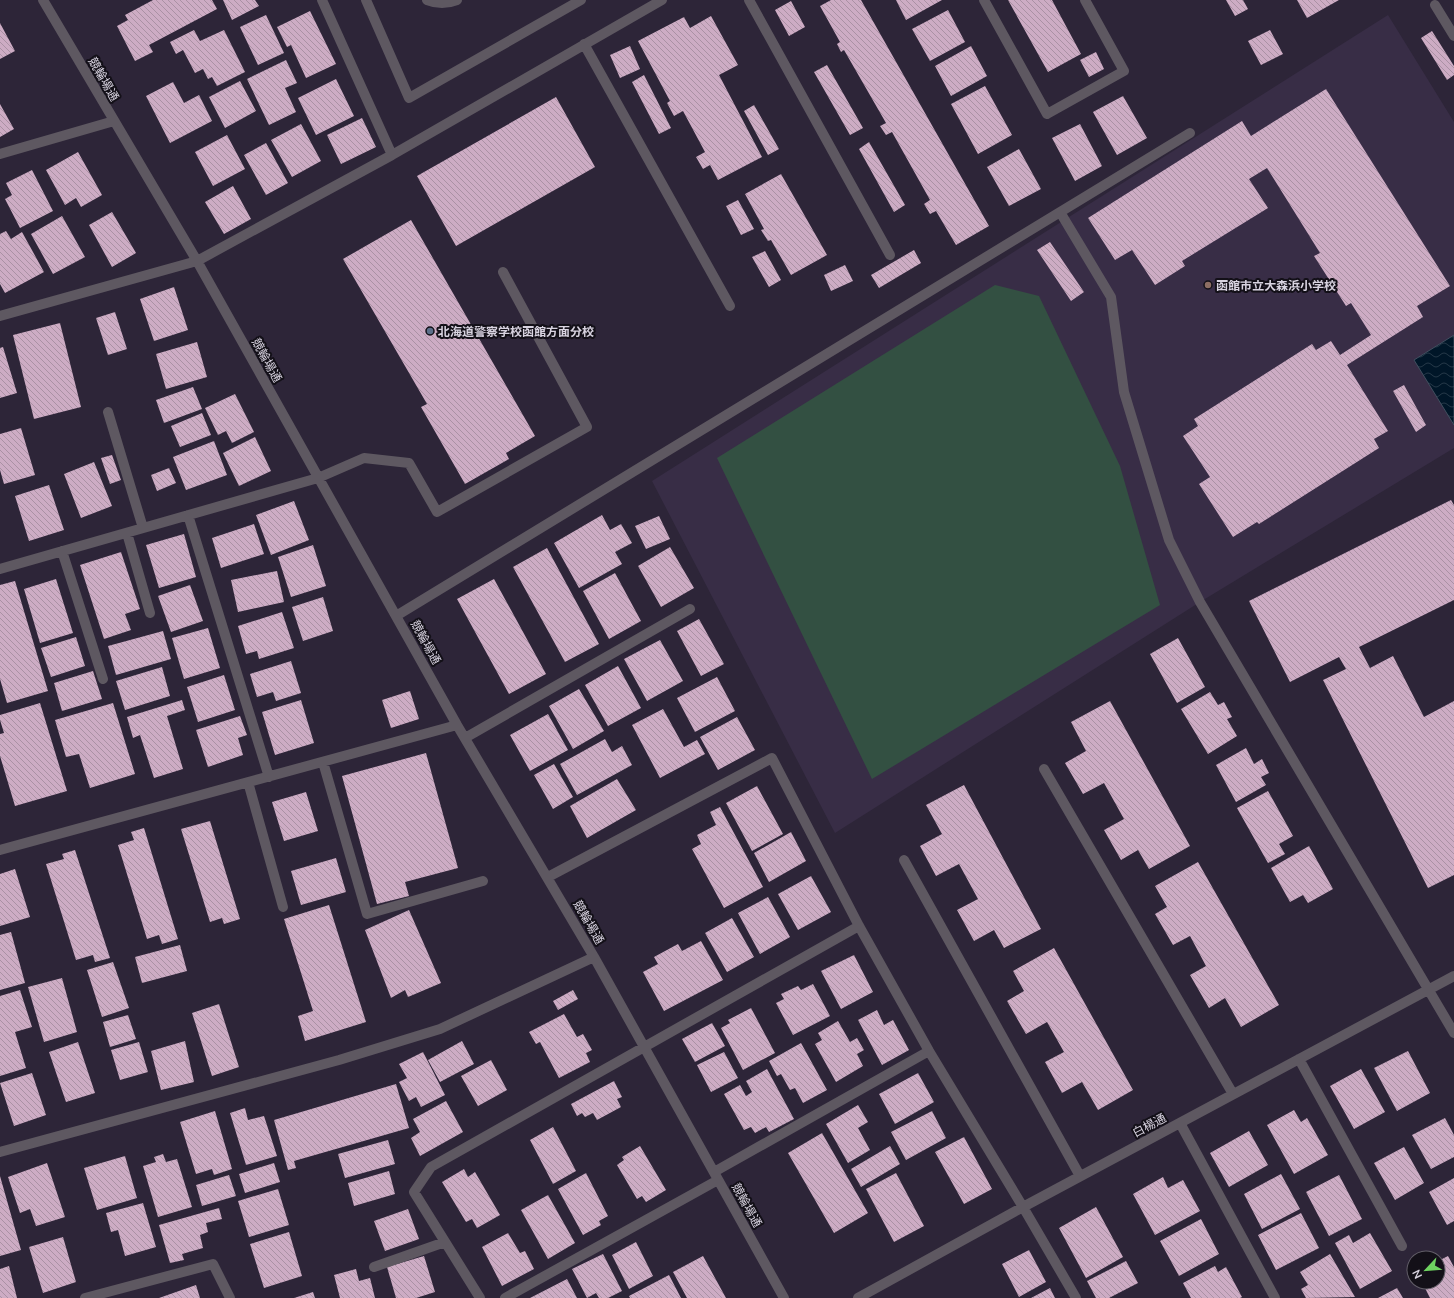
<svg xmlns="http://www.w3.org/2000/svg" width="1454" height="1298" font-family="Mulish,'Noto Sans JP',sans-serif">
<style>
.built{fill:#382d46}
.garden{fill:#335042}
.water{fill:url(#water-waves);stroke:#414f5f}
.building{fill:url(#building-back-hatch)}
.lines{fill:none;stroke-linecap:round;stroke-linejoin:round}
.minor{stroke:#5e5861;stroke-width:10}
.education-dot{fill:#8d6e63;stroke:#131018;stroke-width:1.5}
.service-dot{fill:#5c6f8a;stroke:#131018;stroke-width:1.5}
.labels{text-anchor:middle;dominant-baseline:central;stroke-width:4;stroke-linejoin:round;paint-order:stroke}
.street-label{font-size:12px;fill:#d8d3e0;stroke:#131018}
.poi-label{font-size:12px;font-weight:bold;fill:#d8d3e0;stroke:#131018;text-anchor:start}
</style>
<defs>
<pattern id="water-waves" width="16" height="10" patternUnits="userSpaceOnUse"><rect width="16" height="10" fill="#001628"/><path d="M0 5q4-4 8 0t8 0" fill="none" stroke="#243747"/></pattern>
<pattern id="building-back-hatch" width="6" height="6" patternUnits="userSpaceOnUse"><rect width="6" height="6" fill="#cdacc4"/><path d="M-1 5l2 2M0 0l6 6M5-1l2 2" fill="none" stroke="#aa91a4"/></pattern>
</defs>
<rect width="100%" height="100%" fill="#2d2538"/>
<!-- built -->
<path class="built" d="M1388,15L1454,122V448L1200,602L835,833L652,481Z"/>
<!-- garden -->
<path class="garden" d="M995,285L1039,296L1120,466L1160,605L872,779L717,458Z"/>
<!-- water -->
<path class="water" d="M1454,335V425L1414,360Z"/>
<!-- building -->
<path class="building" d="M153,0H212L217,9L149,45L153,52L135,61L117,26L128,20L125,15Z
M223,0H255L259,6L232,20Z
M831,0H861L989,226L956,245L936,211L930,214L924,204L930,200L892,132L886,135L880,126L886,123L844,50L841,52L837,44L840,42L820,6Z
M896,0H942L906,20Z
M1008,0H1052L1081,54L1048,72Z
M1226,0H1243L1248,9L1235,16Z
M1297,0H1339L1307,18Z
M791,1L805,27L789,36L775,10Z
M948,10L965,42L930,61L912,29Z
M310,11L336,64L306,78L291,45L287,47L277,27Z
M266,15L284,53L258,65L240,27Z
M711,16L738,65L719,75L762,157L718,180L710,165L703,169L696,157L705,152L683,111L674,116L667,103L670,101L638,41L684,17L690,28Z
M0,23L15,51L0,59Z
M194,30L200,41L224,30L245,72L217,86L212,77L208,79L203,69L195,73L183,50L176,54L170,42Z
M1270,30L1283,54L1261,65L1248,41Z
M1432,31L1454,66V75L1447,80L1421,38Z
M630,46L640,69L620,78L610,55Z
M971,46L987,76L951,96L935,66Z
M1096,52L1104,69L1089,77L1080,60Z
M286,60L297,83L285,88L296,112L269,125L247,79Z
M827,65L863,128L850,135L814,72Z
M644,75L671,128L659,134L632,82Z
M336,79L354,116L316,135L298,98Z
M240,81L256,111L225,128L209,97Z
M173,82L184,103L199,95L212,121L170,143L146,96Z
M985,86L1012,135L978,154L951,104Z
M1326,89L1450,286L1417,306L1423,317L1347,365L1388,431L1374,439L1379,448L1259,524L1257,522L1233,537L1199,484L1210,477L1183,436L1198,426L1194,419L1312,344L1316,350L1331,341L1340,355L1371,335L1351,303L1346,306L1314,256L1320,253L1267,168L1249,179L1268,208L1182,261L1185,266L1155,285L1132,250L1115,260L1088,218L1242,121L1251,136Z
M1123,96L1147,138L1117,155L1093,112Z
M556,97L595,167L456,246L417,176Z
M0,104L14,129L0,137Z
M754,105L779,149L768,155L744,111Z
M362,118L376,147L341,164L327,135Z
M301,124L321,161L292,177L271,140Z
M1080,124L1102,166L1075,181L1052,138Z
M227,135L245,169L213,186L195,152Z
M869,142L905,205L894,212L859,149Z
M266,143L288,183L266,195L244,155Z
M1019,149L1041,189L1009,206L987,167Z
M78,152L102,195L81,207L76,198L65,205L46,170Z
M32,170L53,211L20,228L5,199L12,195L6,183Z
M781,174L827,255L791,275L771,240L768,241L761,230L764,229L745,194Z
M233,186L251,219L224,234L205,202Z
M738,200L754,229L741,235L726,206Z
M112,212L136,253L112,267L89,225Z
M62,216L85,257L53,274L31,234Z
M411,220L535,436L506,453L509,459L465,484L421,407L427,404L343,259Z
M6,231L11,239L22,232L44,272L5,293L0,284V234Z
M1050,242L1084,292L1071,301L1037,250Z
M914,250L921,263L879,288L871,275Z
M765,251L781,280L769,287L752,257Z
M845,265L853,281L831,291L824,275Z
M174,287L188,330L154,341L140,299Z
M115,312L127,349L108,355L96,318Z
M60,323L81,407L34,419L13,335Z
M197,342L207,377L166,389L156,354Z
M3,347L17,393L0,398V348Z
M1404,385L1426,425L1416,432L1393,391Z
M193,387L202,409L164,423L156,400Z
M235,394L254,432L232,443L226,431L218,435L205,408Z
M202,413L211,435L180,447L171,426Z
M21,428L35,475L4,484L0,470V434Z
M255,437L271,471L239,486L223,453Z
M214,441L227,475L186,490L173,457Z
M112,455L121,480L110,484L101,458Z
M94,462L112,506L81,518L64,474Z
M169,468L176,483L157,491L151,475Z
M49,485L64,530L29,541L15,496Z
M1451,500L1454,505V600L1359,647L1370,668L1393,656L1424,717L1454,701V875L1428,888L1323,680L1346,669L1339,657L1290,682L1249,601Z
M294,501L309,540L271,555L256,515Z
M602,515L610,530L621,524L632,543L615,552L622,564L579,588L554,543Z
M659,516L670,539L646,549L635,526Z
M254,524L264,554L221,568L212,538Z
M184,534L196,577L159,588L146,545Z
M313,545L326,586L291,597L278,557Z
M670,547L694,588L661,607L638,566Z
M547,548L599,644L565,662L513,567Z
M121,552L140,609L125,614L131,630L104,639L80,565Z
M277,571L284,602L238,612L231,580Z
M615,573L641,621L609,639L583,591Z
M56,579L73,633L40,643L24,589Z
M494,579L546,674L509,694L457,599Z
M15,581L48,691L7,703L0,679V585Z
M190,585L203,621L171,632L158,596Z
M323,597L333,631L303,641L292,607Z
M282,612L294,648L259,659L257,651L246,654L238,626Z
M699,619L724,664L701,676L677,631Z
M208,628L220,668L184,679L172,638Z
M163,631L171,659L116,675L108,646Z
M76,637L85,666L51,677L41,648Z
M1178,638L1205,687L1177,703L1150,654Z
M660,640L683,681L647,701L624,659Z
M291,661L301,693L276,701L273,692L257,697L250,674Z
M618,666L641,708L608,726L585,685Z
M162,667L170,696L125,710L116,681Z
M93,671L102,699L62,711L54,683Z
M224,675L235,710L198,722L187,687Z
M717,677L735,711L695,732L677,698Z
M579,689L604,731L573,749L549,706Z
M410,691L419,719L391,728L382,700Z
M1210,692L1218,705L1224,702L1232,717L1227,719L1237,736L1208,754L1181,709Z
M182,700L185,710L167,716L183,769L154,778L140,735L133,738L127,717Z
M301,700L314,743L275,755L262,712Z
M1110,701L1190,846L1149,869L1138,850L1121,860L1104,830L1124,819L1104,783L1083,794L1065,763L1086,751L1071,722Z
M40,703L67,791L15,806L0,756V734L4,733L0,720V715Z
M113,703L135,774L90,788L79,754L66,757L55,720Z
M663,709L684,747L697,740L705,754L660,778L632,725Z
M548,714L568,750L530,771L510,735Z
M240,716L247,735L238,738L243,755L208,767L196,730Z
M737,717L755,750L718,770L700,737Z
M605,739L612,752L622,746L632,765L577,795L560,764Z
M1246,748L1254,764L1262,759L1269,773L1261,777L1266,785L1236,802L1216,765Z
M426,753L458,868L405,882L409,896L377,904L342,776Z
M554,764L573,797L553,809L534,775Z
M617,779L636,810L587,838L570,806Z
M964,785L1041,929L1004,948L994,930L974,941L957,910L978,899L959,864L936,876L920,846L942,834L926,805Z
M757,786L783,834L752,851L726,803Z
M1268,791L1293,836L1279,844L1285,854L1268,863L1237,808Z
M306,792L318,831L284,841L272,802Z
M720,807L763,887L724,908L692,849L701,844L697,835L716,825L710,812Z
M210,821L240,919L224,924L222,918L210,922L181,829Z
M144,828L178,939L162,944L159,935L147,939L118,845L134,840L131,832Z
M791,832L806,861L769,882L754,853Z
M1309,846L1333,889L1308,903L1303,895L1290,902L1271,868Z
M75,850L110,958L95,962L93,955L76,960L46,864L64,859L62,854Z
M336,858L346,892L301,905L291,871Z
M1198,862L1279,1005L1241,1027L1225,998L1209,1008L1190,975L1206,966L1190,936L1173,945L1155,914L1167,907L1155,886Z
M15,869L30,917L0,926V874Z
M811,876L831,912L798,930L778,894Z
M768,897L790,937L760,954L738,913Z
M329,905L366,1022L305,1041L298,1016L313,1011L284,919Z
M409,910L441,983L408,997L405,990L391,998L365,930Z
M732,918L754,957L727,972L705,933Z
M11,932L25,983L0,990V935Z
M701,941L723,980L664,1011L643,972L658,964L654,957L678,944L682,951Z
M180,945L187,971L142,983L135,957Z
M1054,948L1133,1090L1098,1110L1082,1082L1062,1093L1045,1062L1064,1052L1047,1022L1026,1034L1007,1001L1024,991L1013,971Z
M854,955L873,992L841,1009L821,971Z
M113,962L129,1008L102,1017L87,970Z
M62,978L77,1032L44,1042L28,987Z
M813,984L830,1016L793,1035L776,1003L784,999L781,994L798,986L801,990Z
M20,990L32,1027L15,1032L26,1068L0,1076V996Z
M573,990L578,999L558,1010L553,1001Z
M219,1004L239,1067L212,1076L192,1013Z
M751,1008L775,1053L743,1070L721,1028L730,1023L728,1020Z
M877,1010L884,1025L893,1020L909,1050L882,1065L858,1020Z
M564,1014L577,1037L583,1034L592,1050L586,1053L590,1062L559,1078L540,1042L536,1044L529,1032Z
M128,1015L136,1039L110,1047L103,1022Z
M838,1021L850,1042L857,1038L864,1050L857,1054L863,1066L836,1082L815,1044L822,1040L818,1033Z
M712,1023L725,1046L695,1062L682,1039Z
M185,1041L194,1082L161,1090L151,1051Z
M462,1041L474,1064L440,1082L428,1060Z
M78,1042L95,1093L66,1102L49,1052Z
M139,1042L148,1072L120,1080L111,1050Z
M801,1043L827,1090L803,1103L795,1088L790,1090L781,1074L777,1076L769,1061Z
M1408,1051L1430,1093L1397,1111L1374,1068Z
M423,1052L445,1095L421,1107L416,1097L409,1101L399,1082L407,1078L399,1064Z
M724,1052L738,1078L711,1092L697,1065Z
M491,1060L507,1090L478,1106L461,1076Z
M767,1069L794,1119L769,1132L766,1127L755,1133L751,1127L744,1130L724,1094L740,1085L746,1096L752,1092L746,1081Z
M1361,1069L1385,1112L1354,1129L1330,1086Z
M32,1073L46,1115L14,1126L0,1083Z
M918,1073L934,1102L895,1124L879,1094Z
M614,1081L622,1097L617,1099L621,1107L597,1120L593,1113L585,1117L582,1113L577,1116L571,1104Z
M396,1084L409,1128L294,1161L296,1168L288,1170L274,1120Z
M446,1101L463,1132L420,1156L411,1138L420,1132L413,1119Z
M858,1105L868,1122L858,1128L870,1150L848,1163L826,1124Z
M245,1108L248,1120L264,1116L277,1156L246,1165L230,1113Z
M1294,1110L1301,1122L1307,1118L1328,1155L1294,1174L1267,1125Z
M215,1111L232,1169L214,1175L212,1169L196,1174L180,1122Z
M932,1111L946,1138L906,1160L891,1132Z
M1445,1118L1454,1135V1157L1431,1169L1412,1135Z
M553,1127L576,1171L553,1184L530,1140Z
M1249,1131L1268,1165L1229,1187L1210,1153Z
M822,1133L868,1213L834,1233L788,1153Z
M964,1137L992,1189L964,1204L935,1152Z
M388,1140L395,1164L345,1178L338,1154Z
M640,1146L666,1190L646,1202L642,1196L637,1199L617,1165L624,1160L622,1157Z
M890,1146L900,1164L861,1187L851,1169Z
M1404,1147L1424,1183L1395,1200L1374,1163Z
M163,1154L166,1162L177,1159L192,1207L158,1217L143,1166L156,1162L154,1157Z
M125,1156L137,1198L97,1210L84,1168Z
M47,1163L65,1217L36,1226L30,1209L20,1213L8,1177Z
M274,1163L280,1182L245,1193L239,1174Z
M464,1169L468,1177L475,1172L500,1215L477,1228L472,1219L466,1222L442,1182Z
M389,1171L395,1194L354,1206L348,1183Z
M586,1173L608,1216L599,1221L601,1225L583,1235L558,1189Z
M896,1173L924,1226L894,1242L866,1189Z
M1281,1174L1300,1209L1262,1229L1244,1194Z
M229,1175L236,1196L202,1206L196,1185Z
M1339,1175L1362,1219L1329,1236L1306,1192Z
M0,1176L21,1250L0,1256Z
M1163,1177L1168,1188L1183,1180L1200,1211L1155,1235L1133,1194Z
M1454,1178V1221L1447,1225L1429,1192Z
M278,1189L289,1225L249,1237L238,1201Z
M548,1195L575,1243L548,1259L521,1210Z
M143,1203L156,1247L125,1256L118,1230L111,1232L106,1213Z
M1096,1207L1123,1257L1086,1278L1059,1228Z
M219,1208L222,1219L206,1223L208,1232L200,1235L203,1248L182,1254L184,1260L170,1263L159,1225Z
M408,1209L419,1239L385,1251L374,1221Z
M1301,1213L1319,1248L1276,1270L1258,1235Z
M1201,1219L1219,1254L1179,1276L1160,1241Z
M289,1232L302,1276L264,1288L250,1244Z
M508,1233L520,1253L525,1251L534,1269L502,1286L482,1247Z
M1370,1233L1392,1271L1360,1289L1335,1243L1349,1235L1353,1243Z
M63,1237L76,1282L43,1293L29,1247Z
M636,1242L653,1276L629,1289L612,1255Z
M1029,1250L1046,1282L1019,1297L1002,1264Z
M603,1254L622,1291L608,1298H599L596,1293L587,1298L572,1269Z
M1330,1254L1355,1297L1306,1298L1301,1289L1308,1285L1300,1272Z
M424,1256L435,1292L416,1298H396L387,1267Z
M703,1256L726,1298H687L673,1272Z
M1448,1256L1454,1267V1298H1430L1422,1282H1438V1261Z
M1126,1261L1138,1283L1109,1298H1096L1087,1281Z
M9,1266L17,1298H0V1269Z
M1215,1266L1218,1272L1226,1267L1242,1297L1240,1298H1191L1183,1283Z
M356,1269L359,1281L370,1278L375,1298H340L334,1275Z
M669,1275L681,1298H630L629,1296Z
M567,1279L577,1298H530Z
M196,1285L200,1298H159Z
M1050,1288L1055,1298H1031Z
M1397,1288L1403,1298H1378Z
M313,1292L315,1298H294Z"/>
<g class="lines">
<!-- minor -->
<path class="minor" d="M43,0L197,261L457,725L594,957L784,1298
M322,0L392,155
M366,0L409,98L581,0
M427,0C437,4 447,4 457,0
M749,0L890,255
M984,0L1047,114L1124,71L1085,0
M1435,5L1454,36
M584,44L730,306
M0,154L114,121
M1060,212L1111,297L1124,392L1169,540L1200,602L1454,1033
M0,316L197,261L392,155L662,0
M108,412L143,528
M188,515L269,777
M127,533L150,613
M62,551L103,679
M0,569L318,478L364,458L409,463L437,512L587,427L503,272
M396,616L1190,133
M465,738L690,609
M323,762L367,914L483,881
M1044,769L1233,1094
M248,782L283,907
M0,850L457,725
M904,860L1080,1176
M548,877L772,758L859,926L929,1051L1023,1207L1076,1298
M1299,1059L1402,1246
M1180,1123L1275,1298
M0,1152L339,1060L440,1029L594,957
M714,1172L929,1051
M374,1267L445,1242
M85,1298L213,1264L230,1298
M480,1298L414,1192L431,1167L859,926
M505,1298L718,1180
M858,1298L1023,1207L1454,976"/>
</g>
<!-- markers -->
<circle class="education-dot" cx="1208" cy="285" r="4"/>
<circle class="service-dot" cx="430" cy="331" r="4"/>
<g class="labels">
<!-- street labels -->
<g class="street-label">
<text transform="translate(104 79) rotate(60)">競輪場通</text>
<text transform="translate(267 360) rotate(61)">競輪場通</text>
<text transform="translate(426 642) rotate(61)">競輪場通</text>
<text transform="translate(589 922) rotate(60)">競輪場通</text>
<text transform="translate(1149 1125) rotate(-28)">白楊通</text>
<text transform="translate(747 1205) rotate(61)">競輪場通</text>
</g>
<!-- poi labels -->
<g class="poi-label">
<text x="1216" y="285">函館市立大森浜小学校</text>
<text x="438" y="331">北海道警察学校函館方面分校</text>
</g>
</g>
<!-- north arrow -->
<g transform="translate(1426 1270) rotate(244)"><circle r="19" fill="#131018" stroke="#625e68"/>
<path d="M0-3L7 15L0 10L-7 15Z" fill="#6ed360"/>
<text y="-6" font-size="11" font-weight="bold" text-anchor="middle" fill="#d8d3e0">N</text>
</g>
</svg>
